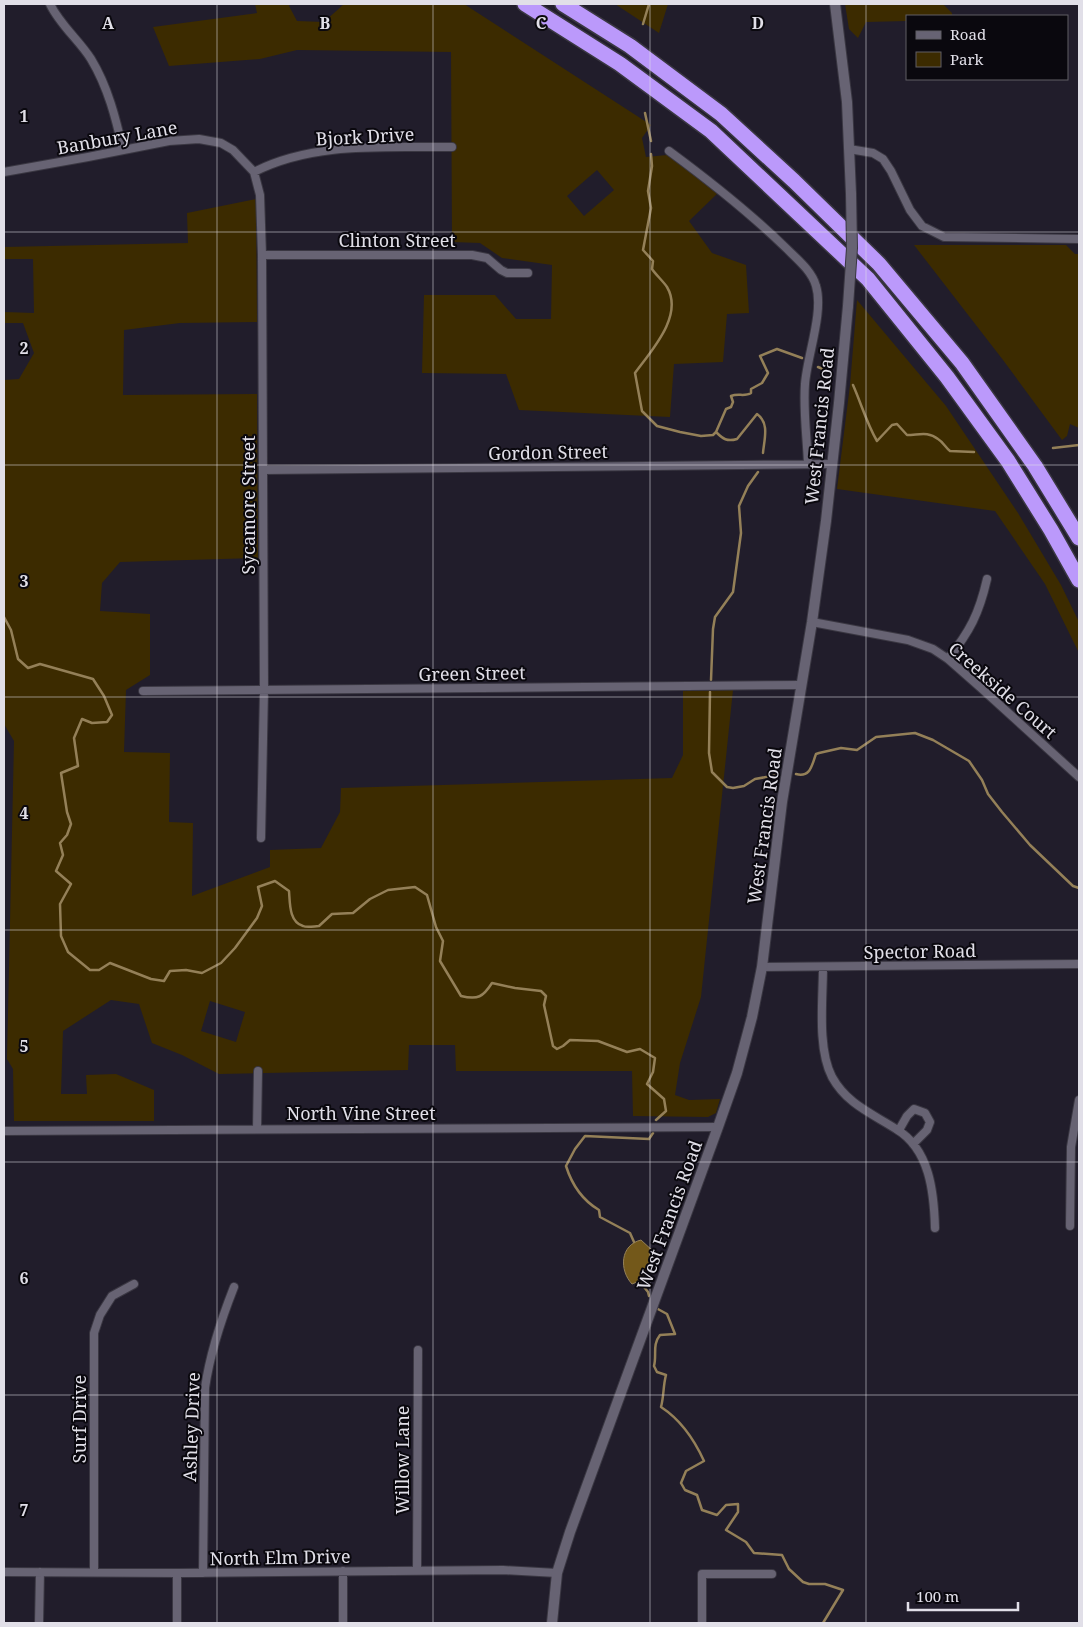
<svg xmlns="http://www.w3.org/2000/svg" width="1083" height="1627" font-family="'Noto Serif',serif">
<style>
.green{fill:#3c2b00;fill-rule:evenodd}
.water{fill:#73581a;stroke:#948058}
.lines{fill:none;stroke-linecap:round;stroke-linejoin:round}
.stream{stroke:#948058;stroke-width:2.5}
.minor-casing{stroke:#3a3742;stroke-width:10}
.tertiary-casing{stroke:#3a3742;stroke-width:12}
.motorway-casing{stroke:#3a3742;stroke-width:18}
.minor{stroke:#676373;stroke-width:8}
.tertiary{stroke:#676373;stroke-width:10}
.motorway{stroke:#bb99fb;stroke-width:15}
.tertiary-bridge-casing{stroke:#3a3742;stroke-width:12;stroke-linecap:butt}
.tertiary-bridge{stroke:#676373;stroke-width:10}
.grid{fill:none;stroke:#e1dfe8;stroke-width:1;stroke-opacity:0.55}
.labels{text-anchor:middle;dominant-baseline:central;stroke-width:4;stroke-linejoin:round;paint-order:stroke}
.street-label{font-size:18px;fill:#e1dfe8;stroke:#0a080e}
.grid-label{font-size:16px;text-anchor:middle;font-weight:bold;fill:#e1dfe8;stroke:#0a080e;stroke-width:4;stroke-linejoin:round;paint-order:stroke}
</style>
<rect width="100%" height="100%" fill="#211d2b"/>
<!-- green -->
<path class="green" d="M255,4H290L289,6L297,21L324,22L344,4H464L651,125L642,138L646,157L667,155L719,192L689,221L712,253L746,265L749,313L727,314L723,362L674,364L670,417L519,410L506,374L422,373L424,295H495L516,319H551L552,265L502,258L480,243L452,242L451,52L297,50L260,59L169,66L153,27L257,13ZM597,170L614,190L584,216L567,196Z
M615,4H668L659,33Z
M845,4H943L952,13V16H907V21L866,22L858,38L849,29Z
M256,199L257,322L180,323L124,330L123,395L257,394L258,558L120,562L102,583L100,611L150,614V675L126,690L124,752L170,753L169,822L193,823L192,896L270,867V850L321,848L340,812L341,788L672,778L683,755V691L733,690L701,997L680,1063L675,1095L689,1100L720,1099L716,1113L708,1117L633,1116L632,1071H456L455,1045H409L408,1070L219,1074L182,1055L152,1043L139,1004L111,1000L63,1031L61,1094H87L86,1075L116,1074L154,1090V1121H14L13,1069L7,1059L14,741L4,724V380L19,379L34,353L23,323H4V312L34,313L33,259H4V247L188,243L187,213ZM210,1001L245,1012L236,1042L201,1031Z
M914,245H1066L1075,254H1079V428L1070,424L1067,436L1062,440L1003,360Z
M857,300L946,406L1018,513L1061,585L1079,622V653L1045,584L995,511L837,489L850,385Z"/>
<!-- water -->
<path class="water" d="M641,1240L654,1252C649,1265 647,1280 632,1284C619,1270 620,1245 641,1240Z"/>
<g class="lines">
<!-- stream -->
<path class="stream" d="M643,24L649,4
M645,113L651,141
M651,154L652,166L648,191L651,208L643,250L653,261L652,269C656,275 663,281 667,287C684,316 651,351 635,373L642,411L657,426L680,432L701,436L713,435L716,432L726,409L731,407L733,402L731,396C738,393 745,397 751,393V389L762,383L768,373L760,356L777,349L802,358
M818,367L830,372
M853,385C861,403 867,424 877,441L892,425L897,424L907,435C919,435 928,431 938,439C943,442 945,447 950,451L974,452
M716,432C723,439 727,442 737,439L757,414C770,423 764,440 763,453
M1053,448L1079,445
M4,617L11,630L18,659L28,668L40,664L93,679L104,696L112,715L107,722L92,723L82,719L74,738L78,766L61,773L67,812L71,824L67,835L60,843L63,855L56,871L71,884L60,904L61,936L68,952L90,970H99L110,963L151,979L164,981L170,971L186,970L202,973L221,963L235,948L257,918L262,906L258,887L275,881L289,891C290,903 289,922 303,926C307,928 315,926 319,926L332,914L353,913L370,899L388,890L415,887L427,895L436,927L443,941L440,961L461,996C478,1000 483,997 492,983L515,988L541,991L546,996L544,1005L553,1046L557,1049L563,1046L570,1040L598,1041L627,1052L640,1049L655,1058L653,1072L647,1084L664,1099L666,1111L656,1120
M711,680L713,629L715,617L733,592L741,533L739,506L748,486L758,472
M710,692L709,753L712,772L727,787L733,788L744,786L755,779L777,775
M796,774C811,778 812,764 816,754L819,753L841,748L857,750L876,737L915,733L933,740L969,761L982,780L988,794L1002,812L1030,845L1073,886L1079,888
M634,1242L630,1233L600,1217L599,1210C582,1200 572,1185 566,1166L575,1149L585,1136L649,1139L653,1133
M640,1282L648,1292L649,1296
M656,1308L667,1314L675,1334L660,1335C652,1345 657,1355 654,1366L657,1372L666,1375C663,1386 664,1396 661,1407C681,1420 694,1439 704,1461L686,1471L681,1483L685,1490L697,1495L702,1510L717,1515L726,1505L738,1504V1512L726,1530L746,1542L754,1553L782,1555L789,1569L803,1582L809,1584H825L843,1590L823,1623"/>
<!-- minor casing -->
<g class="minor-casing">
<path id="minor" d="M50,4C60,25 79,40 91,59C108,87 116,119 123,150
M849,149L873,153L883,159L891,171L910,210L922,226L944,237L1079,239
M669,151C711,182 749,212 786,248C797,259 812,271 816,286C824,312 807,356 805,384C803,410 807,438 808,464
M4,172L88,157L169,141L199,139L221,143L233,150L254,172L260,195L262,255L264,690L261,838
M254,172C315,141 386,148 452,147
M262,255H472L487,258L501,270L507,273H528
M263,470L833,464
M812,622L908,640L933,649L948,659L981,688L1079,777
M948,659C970,631 979,614 987,579
M143,691L801,685
M762,967L1079,964
M823,967C823,999 817,1048 832,1077C847,1104 871,1113 896,1129C930,1149 934,1193 935,1228
M257,1129L258,1071
M899,1130L907,1116L914,1109L925,1113L930,1122L927,1130L913,1144
M4,1131L718,1127
M1070,1226L1071,1147L1079,1100
M417,1571L418,1350
M4,1572L177,1573L503,1570L557,1573
M94,1572V1333L100,1315L112,1296L134,1284
M203,1573L205,1388C210,1353 221,1320 234,1287
M39,1623L40,1572
M177,1623V1573
M343,1623V1571
M702,1623V1574H772"/>
</g>
<!-- tertiary casing -->
<g class="tertiary-casing">
<path id="tertiary" d="M835,4L847,102L851,194
M552,1623L557,1573L570,1532L718,1127L737,1073L752,1017L762,967L782,802L812,622L826,521L839,403L848,306"/>
</g>
<!-- motorway casing -->
<g class="motorway-casing">
<path id="motorway" d="M525,4L620,64L711,131L868,279L947,377L1008,461L1051,530L1079,580
M563,4L630,46L721,114L794,181L879,264L962,363L1035,466L1079,538"/>
</g>
<!-- minor -->
<use href="#minor" class="minor"/>
<!-- tertiary -->
<use href="#tertiary" class="tertiary"/>
<!-- motorway -->
<use href="#motorway" class="motorway"/>
<!-- tertiary-bridge casing -->
<g class="tertiary-bridge-casing">
<path id="tertiary-bridge" d="M848,306L852,248L851,194"/>
</g>
<!-- tertiary-bridge -->
<use href="#tertiary-bridge" class="tertiary-bridge"/>
</g>
<!-- grid -->
<path class="grid" d="M217,4V1623M433,4V1623M650,4V1623M866,4V1623M4,232H1079M4,465H1079M4,697H1079M4,930H1079M4,1162H1079M4,1395H1079"/>
<g class="labels">
<!-- street labels -->
<g class="street-label">
<text transform="translate(365 136) rotate(-3)">Bjork Drive</text>
<text transform="translate(117 137) rotate(-10)">Banbury Lane</text>
<text x="397" y="240">Clinton Street</text>
<text transform="translate(819 426) rotate(-84)">West Francis Road</text>
<text transform="translate(548 452) rotate(-1)">Gordon Street</text>
<text transform="translate(248 505) rotate(-90)">Sycamore Street</text>
<text transform="translate(472 673) rotate(-1)">Green Street</text>
<text transform="translate(1003 690) rotate(41)">Creekside Court</text>
<text transform="translate(764 826) rotate(-82)">West Francis Road</text>
<text transform="translate(920 951) rotate(-1)">Spector Road</text>
<text x="361" y="1113">North Vine Street</text>
<text transform="translate(669 1215) rotate(-70)">West Francis Road</text>
<text transform="translate(79 1419) rotate(-90)">Surf Drive</text>
<text transform="translate(191 1427) rotate(-88)">Ashley Drive</text>
<text transform="translate(402 1460) rotate(-90)">Willow Lane</text>
<text transform="translate(280 1557) rotate(-1)">North Elm Drive</text>
</g>
</g>
<g class="grid-label">
<text x="108" y="29">A</text>
<text x="325" y="29">B</text>
<text x="541" y="29">C</text>
<text x="758" y="29">D</text>
<text x="24" y="122">1</text>
<text x="24" y="354">2</text>
<text x="24" y="587">3</text>
<text x="24" y="819">4</text>
<text x="24" y="1052">5</text>
<text x="24" y="1284">6</text>
<text x="24" y="1516">7</text>
</g>
<!-- border -->
<rect width="1083" height="1627" fill="none" stroke="#e1dfe8" stroke-width="10"/>
<!-- legend -->
<rect x="906" y="15" width="162" height="65" fill="#0a080e" stroke="#605e65"/>
<rect x="916" y="31" width="25" height="8" fill="#676373" stroke="#605e65"/>
<text x="950" y="40" font-size="15" fill="#e1dfe8">Road</text>
<rect x="916" y="52" width="25" height="15" fill="#3c2b00" stroke="#605e65"/>
<text x="950" y="65" font-size="15" fill="#e1dfe8">Park</text>
<!-- scale -->
<path d="M908 1602v8h110v-8" fill="none" stroke="#e1dfe8" stroke-width="2.5"/>
<text x="916" y="1602" font-size="15" fill="#e1dfe8" stroke="#0a080e" stroke-width="4" paint-order="stroke">100 m</text>
</svg>
